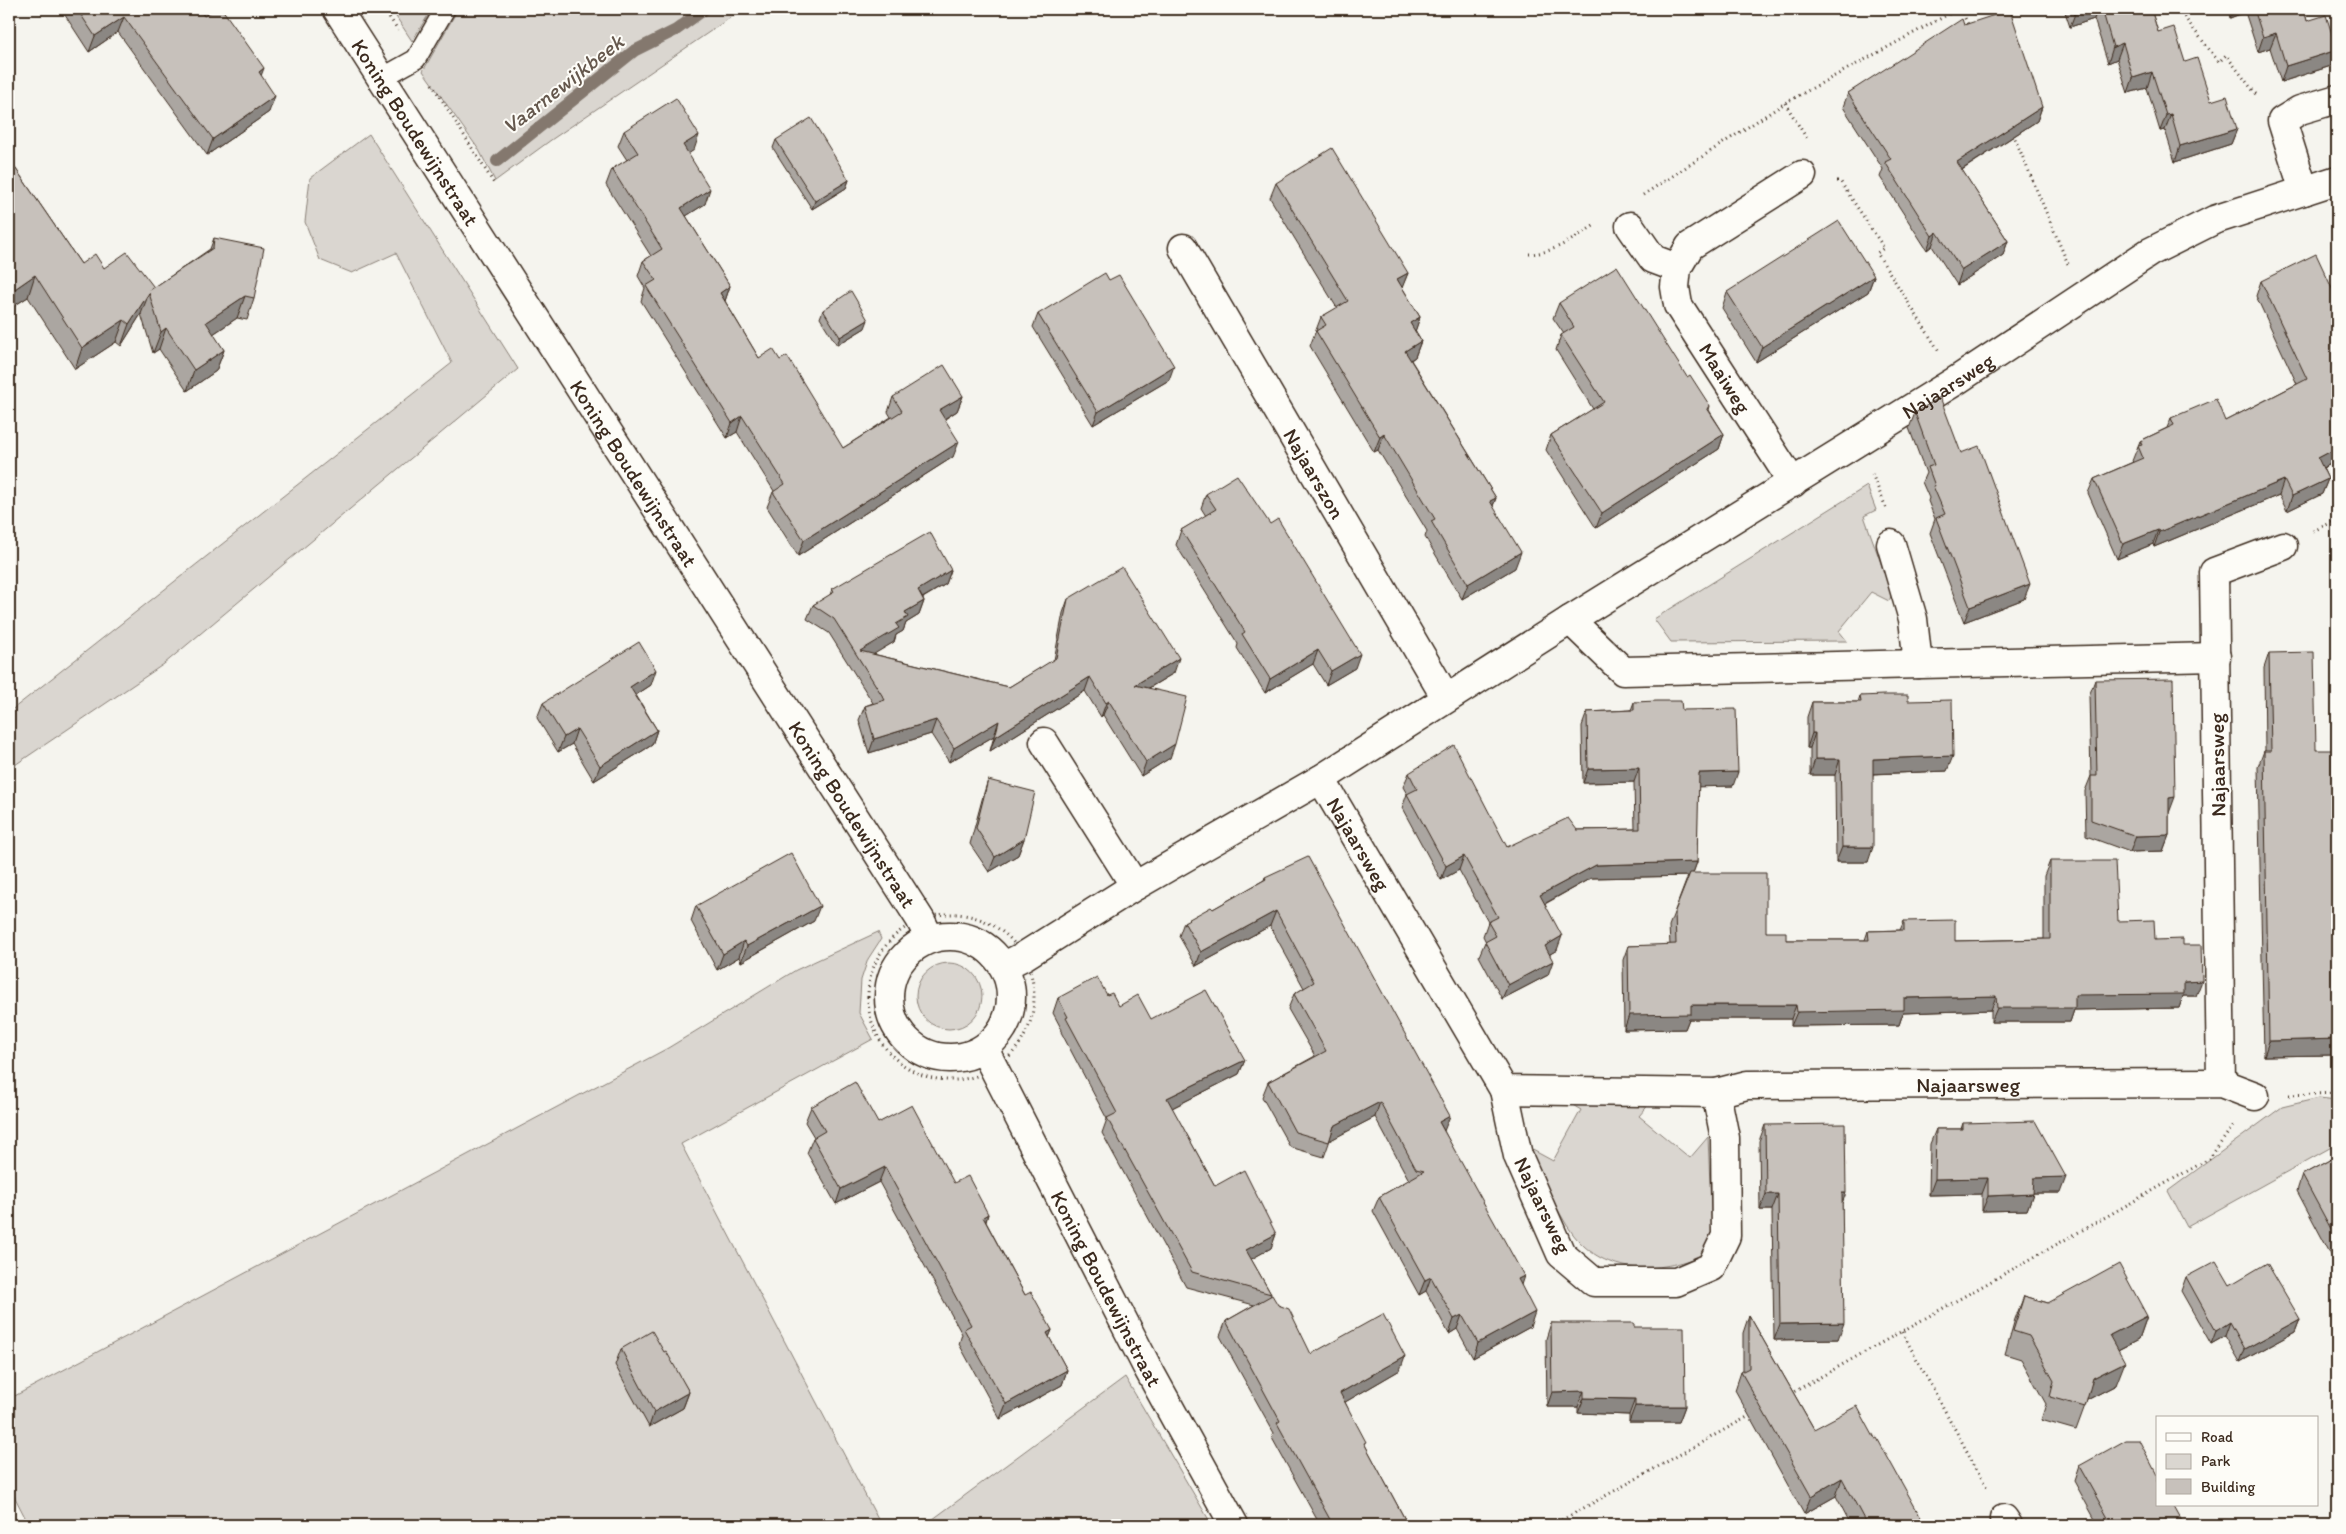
<svg xmlns="http://www.w3.org/2000/svg" width="2346" height="1534" font-family="Itim,sans-serif">
<style>
.green{fill:#dad6d0;stroke:#8a8077}
.lines{fill:none;stroke-linecap:round;stroke-linejoin:round}
.stream{stroke:#84786e;stroke-width:12}
.lane-casing{stroke:#3b2a1e;stroke-width:22}
.street-casing{stroke:#3b2a1e;stroke-width:31}
.path{stroke:#3b2a1e;stroke-width:3;stroke-dasharray:1 4;stroke-linecap:butt}
.lane{stroke:#fdfcf7;stroke-width:19}
.street{stroke:#fdfcf7;stroke-width:28}
.wall{fill:#aba6a1;stroke:#3b2a1e}
.shaded-wall{fill:#8b8783;stroke:#3b2a1e}
.building{fill:#c7c1bb;stroke:#3b2a1e}
.labels{text-anchor:middle;dominant-baseline:central;stroke-width:4;stroke-linejoin:round;paint-order:stroke}
.street-label{font-size:21px;fill:#3b2a1e;stroke:#fdfcf7}
.water-label{font-size:22px;font-style:italic;fill:#65584d;stroke:#fdfcf7}
</style>
<rect width="100%" height="100%" fill="#f5f4ee"/>
<filter id="ink" filterUnits="userSpaceOnUse"><feTurbulence type="fractalNoise" baseFrequency=".02" numOctaves="2"/><feDisplacementMap in="SourceGraphic" scale="10" xChannelSelector="R" yChannelSelector="G"/><feConvolveMatrix kernelMatrix="1 2 1 2 8 2 1 2 1" color-interpolation-filters="sRGB"/></filter>
<g filter="url(#ink)">
<!-- green -->
<path class="green" d="M391,9H432L412,41Z
M458,9H743L551,140L495,181L479,150L423,71Z
M369,134L518,369L164,664L9,769V712L452,363L396,253L352,273L320,260L305,222L310,178Z
M1867,486L1876,510L1864,516L1892,594L1889,601L1871,592L1839,631L1847,641L1671,642L1654,619Z
M878,932L881,939L868,959L861,980L859,1013L873,1039L681,1144L881,1525H29L9,1486V1399L668,1048L796,970Z
M916 996a33 33 0 1 1 66 0a33 33 0 1 1-66 0Z
M1658,1094L1639,1116L1690,1158L1708,1137L1712,1234L1703,1255C1658,1273 1606,1277 1573,1234C1556,1212 1542,1174 1529,1148L1553,1161L1581,1110L1557,1096Z
M2319,1098L2337,1100V1144L2187,1227L2168,1191L2282,1107Z
M1125,1377L1212,1525H925Z"/>
<g class="lines">
<!-- stream -->
<path class="stream" d="M497,161L634,51L676,30L705,9"/>
<!-- lane casing -->
<g class="lane-casing">
<path id="lane" d="M382,78L416,59L445,9"/>
</g>
<!-- street casing -->
<g class="street-casing">
<g id="street">
<path id="s1" d="M337,9L920,919L930,939"/>
<path d="M2304,191L2282,121L2300,110L2337,99"/>
<path d="M1630,226L1653,259L1677,268"/>
<path id="s2" d="M1183,248L1446,698"/>
<path d="M1793,483L1678,305L1675,287L1677,268L1690,246L1802,175"/>
<path d="M1891,544L1913,619L1918,664"/>
<path d="M1570,620L1623,671L2216,657"/>
<path d="M1044,742L1135,886"/>
<path id="s3" d="M1321,779L1504,1090L1716,1093L1747,1085L2221,1083L2255,1096"/>
<circle cx="950" cy="997" r="61"/>
<path id="s4" d="M1004,966L1024,956L1135,886L1321,779L1570,620L1957,380L2150,252L2214,220L2337,180"/>
<path id="s5" d="M984,1049L1146,1365L1234,1525"/>
<path d="M2221,1083L2214,572L2283,546"/>
<path d="M1504,1090L1518,1156L1561,1254L1594,1282H1676L1711,1267L1726,1236L1725,1138L1716,1093"/>
<path d="M2004,1519L2008,1525"/>
</g>
</g>
<!-- path -->
<path class="path" d="M384,9L398,30
M1961,9L1969,27
M2178,9L2219,62L2226,55L2258,97
M432,84L495,185
M1785,103L1807,139
M2013,134L2068,264
M1837,181H1840L1884,248L1877,253L1939,351
M1643,195L1785,103L1958,9
M1529,254C1555,253 1574,238 1595,225
M1872,474L1887,510
M2313,531L2337,520
M868 997a83 83 0 1 1 166 0a83 83 0 1 1-166 0Z
M2289,1095L2337,1093
M1902,1332L1987,1488
M1790,1394L2209,1159L2233,1126
M1553,1525L1751,1415"/>
<!-- lane -->
<use href="#lane" class="lane"/>
<!-- street -->
<use href="#street" class="street"/>
</g>
<!-- wall -->
<path class="wall" d="M61,9H199L204,16L261,76L269,112L207,155L118,32L89,52Z
M2064,9H2151L2158,32L2185,62L2211,101L2237,129L2231,144L2175,162L2165,130L2160,131L2147,88L2128,93L2117,59L2108,63L2094,19L2070,27Z
M2228,9H2304L2307,21L2337,50L2331,66L2281,82L2270,48L2258,52L2245,12L2230,18Z
M1964,25L2042,107L2037,121L1962,170L2008,241L2003,255L1957,285L1932,246L1927,250L1880,177L1883,169L1843,107L1848,93Z
M624,131L694,150L688,153L705,204L686,216L730,286L725,301L759,358L843,448L891,417L888,412L893,397L963,396L957,411L945,419L953,457L798,556L767,507L773,492L774,491L737,432L727,438L641,301L645,288L638,276L643,261L651,256L606,185L612,169L627,160L618,146Z
M776,140L849,180L846,188L812,209L773,148Z
M9,159L81,264L104,268L152,289L210,249L214,238L254,298L247,320L237,318L213,334L224,350L216,371L187,391L159,349L153,353L141,314L121,346L116,342L75,369L28,297L9,309Z
M1276,183L1408,273L1402,287L1420,317L1415,331L1421,341L1415,357L1411,360L1496,498L1493,506L1515,568L1462,599L1425,537L1427,531L1378,450L1374,452L1310,346L1321,317L1337,308L1270,198Z
M1874,276L1868,292L1756,362L1722,308L1727,292Z
M2261,281L2337,299V461L2323,468L2328,479L2322,494L2287,511L2279,495L2154,547L2153,544L2117,559L2088,493L2094,479L2133,462L2132,461L2140,441L2167,428L2171,418L2225,421L2297,384L2256,296Z
M1559,303L1687,377L1710,406L1709,410L1724,434L1719,449L1596,528L1546,450L1551,435L1593,409L1556,350L1561,335L1564,334L1553,318Z
M823,310L865,328L837,345L820,318Z
M1038,314L1169,380L1093,425L1033,327Z
M1915,413L1961,453L2024,599L1964,622L1930,533L1935,519L1928,501L1929,498L1922,482L1926,473L1909,428Z
M1206,494L1355,668L1326,685L1313,664L1265,693L1237,648L1238,644L1176,545L1181,530L1206,516L1201,508Z
M951,570L946,584L923,598L924,601L919,615L906,623L903,631L896,635L894,642L873,654L1009,687L1054,660L1063,613L1068,599L1174,673L1149,688L1170,758L1141,776L1103,715L1101,717L1085,691L990,751L994,736L949,762L931,734L869,753L859,720L865,706L873,703L829,633L807,619L813,605L830,595L832,589Z
M2269,653L2316,750L2337,1039L2331,1055L2264,1056L2258,767L2264,751H2265L2264,668Z
M2095,680L2169,813V835L2163,851L2130,852L2086,836L2085,791L2091,776L2089,696Z
M651,685L636,695L657,730L652,745L594,781L572,744L558,752L537,718L543,703Z
M1860,696L1908,701L1947,771L1873,774L1868,862H1836L1835,775H1810V748H1807V717L1812,702H1858Z
M1634,702L1682,710L1733,786H1698L1697,862L1693,873L1766,932L1786,940H1865L1868,931L1900,930L1904,921L1955,941L2044,939V876L2050,861L2118,921L2155,940L2183,945L2196,996H2183L2179,1008L2074,1010L2070,1022H1991V1010L1903,1013L1899,1025L1791,1026V1019H1689L1685,1029L1624,1030L1623,960L1628,946L1670,945L1669,926L1688,876L1591,878L1545,904L1557,950L1550,954L1548,975L1502,999L1479,956L1485,942H1486L1483,936L1488,922L1459,870L1441,880L1402,808L1407,794L1403,787L1409,773L1507,847L1577,830L1635,829L1634,782L1583,783L1582,726L1587,712L1631,710Z
M988,780L1024,839L1018,855L989,872L970,844L983,796Z
M1265,877L1444,1131L1521,1285L1530,1327L1473,1358L1457,1329L1449,1334L1426,1291L1419,1295L1373,1211L1379,1197L1409,1180L1375,1117L1330,1140L1324,1157L1290,1147L1262,1097L1268,1082L1315,1056L1288,1009L1294,994L1304,988L1270,926L1196,966L1179,936L1184,922L1213,909L1264,880Z
M696,906L814,921L741,962L739,957L717,970L691,921Z
M1107,995L1119,1006L1245,1060L1239,1074L1172,1108L1215,1186L1276,1234L1271,1248L1251,1259L1271,1294L1270,1297L1278,1305L1311,1354L1400,1370L1345,1402L1365,1445L1408,1525H1320L1272,1438L1274,1433L1220,1336L1226,1321L1254,1305L1186,1287L1102,1133L1107,1119L1061,1032L1062,1030L1053,1013L1058,998Z
M811,1107L878,1123L954,1183L988,1214L986,1222L1025,1295L1052,1330L1049,1337L1067,1370L1062,1385L1000,1419L959,1344L962,1334L879,1182L836,1204L807,1153L813,1138L814,1137L805,1122Z
M1963,1123L2060,1193H2033L2027,1210L1982,1211V1194L1929,1195L1930,1144L1936,1129H1961Z
M1765,1125L1842,1205L1838,1339L1774,1340L1772,1210H1760L1759,1141Z
M2337,1156V1266L2297,1191L2302,1175Z
M2186,1277L2230,1285L2300,1319L2295,1332L2240,1362L2225,1336L2211,1344L2181,1291Z
M2024,1296L2048,1303L2147,1316L2139,1339L2118,1350L2116,1385L2087,1400L2076,1430L2041,1420L2046,1404L2021,1359L2005,1354L2015,1319Z
M1749,1315L1814,1429L1875,1439L1925,1525H1851L1836,1496L1804,1514L1735,1390L1741,1372L1743,1371V1333Z
M1551,1323L1634,1327L1685,1406L1679,1422H1629V1415L1578,1413V1407H1547L1546,1339Z
M621,1349L664,1352L689,1392L683,1408L649,1427L615,1365Z
M2079,1466L2184,1525H2098L2074,1481Z"/>
<!-- shaded-wall -->
<path class="shaded-wall" d="M2083,9H2098L2094,19L2070,27L2076,11Z
M2234,9H2246L2245,12L2230,18Z
M124,17L118,32L89,52L95,36Z
M2276,33L2270,48L2258,52L2263,37Z
M2123,43L2117,59L2108,63L2113,47Z
M2337,50L2331,66L2281,82L2286,66Z
M264,68L258,84L259,72Z
M2152,72L2147,88L2128,93L2133,78Z
M275,96L269,112L207,155L213,139Z
M2042,107L2037,121L1952,176L1957,162Z
M2171,114L2165,130L2160,131L2166,115Z
M2237,129L2231,144L2175,162L2180,146Z
M699,135L694,150L678,161L683,145Z
M849,180L846,188L812,209L815,201Z
M710,189L705,204L675,223L681,208Z
M1937,232L1932,246L1927,250L1932,236Z
M2008,241L2003,255L1957,285L1962,270Z
M1408,273L1402,288L1397,279Z
M35,275L28,297L9,309V293Z
M1874,276L1868,292L1756,362L1762,347Z
M730,286L725,301L720,293Z
M149,293L141,314L121,346L129,324Z
M245,296L237,318L198,344L206,322Z
M1420,317L1415,332L1410,323Z
M124,320L116,342L75,369L82,348Z
M868,320L865,328L837,345L840,337Z
M166,328L159,349L153,353L161,332Z
M1421,341L1415,357L1399,367L1405,351Z
M224,350L216,371L187,391L194,370Z
M1174,366L1169,380L1093,425L1098,412Z
M963,396L957,411L934,425L939,410Z
M742,416L737,432L727,438L732,423Z
M1384,434L1378,450L1374,452L1380,437Z
M1724,434L1719,449L1596,528L1602,513Z
M959,442L953,457L798,556L804,540Z
M2337,448V461L2312,473L2318,458Z
M2328,479L2322,494L2287,511L2292,496Z
M2284,480L2279,495L2154,547L2159,532Z
M1496,498L1490,513V501Z
M2158,530L2153,544L2117,559L2123,544Z
M1521,552L1515,568L1462,599L1468,584Z
M951,570L946,584L912,604L918,590Z
M2030,584L2024,599L1964,622L1970,607Z
M924,601L919,615L906,623L903,631L896,635L894,642L861,662L860,651L896,624L905,612Z
M1318,650L1313,664L1265,693L1270,679Z
M1360,654L1355,668L1326,685L1331,671Z
M1179,658L1174,673L1130,699L1135,685Z
M656,670L651,685L625,702L630,687Z
M1090,677L1085,691L990,751L995,737Z
M1109,701L1103,715L1101,717L1106,703Z
M936,720L931,734L869,753L874,739Z
M999,721L994,736L949,762L954,748Z
M577,729L572,744L558,752L564,737Z
M657,730L652,745L594,781L600,766Z
M1812,733H1815L1810,748H1807Z
M1175,744L1170,758L1141,776L1146,762Z
M1953,756L1947,771L1868,774L1873,759Z
M1815,759H1840L1835,775H1810Z
M1639,768L1634,782L1583,783L1588,769Z
M1738,772L1733,786L1694,787L1699,773Z
M2175,797L2169,813H2163L2169,798Z
M2169,835L2163,851L2130,852L2136,836Z
M1024,839L1018,855L989,872L995,857Z
M1842,847H1873L1868,862H1836Z
M1464,856L1459,870L1441,880L1446,866Z
M1697,862L1692,876L1591,878L1535,909L1540,895L1596,865Z
M820,906L814,921L741,962L747,946Z
M1276,911L1270,926L1196,966L1201,952Z
M1562,936L1557,950L1540,960L1545,946Z
M744,941L739,957L717,970L723,954Z
M1553,961L1548,975L1502,999L1508,985Z
M2202,981L2196,996H2183L2179,1008L2074,1010L2070,1022H1991L1997,1008L2075,995L2184,982Z
M1996,996L1991,1010L1903,1013L1899,1025L1791,1026L1797,1012L1904,998Z
M1691,1005H1796L1791,1019H1689L1685,1029L1624,1030L1629,1015Z
M2337,1039L2331,1055L2264,1056L2269,1041Z
M1245,1060L1239,1074L1162,1113L1167,1098Z
M1380,1102L1375,1117L1329,1141L1334,1126Z
M1450,1116L1444,1131L1439,1122Z
M885,1167L879,1182L836,1204L841,1189Z
M2066,1177L2060,1193H2028L2034,1178Z
M1988,1178L1982,1194L1929,1195L1935,1179Z
M1842,1193H1846L1840,1209Z
M1766,1194H1778L1772,1210H1760Z
M2033,1194L2027,1210L1982,1211L1988,1196Z
M988,1214L983,1230V1217Z
M1276,1234L1271,1248L1241,1265L1246,1250Z
M1524,1276L1519,1291L1518,1279Z
M1431,1277L1426,1291L1419,1295L1425,1280Z
M1535,1312L1530,1327L1473,1358L1478,1343Z
M1462,1315L1457,1329L1449,1334L1454,1319Z
M2147,1316L2139,1339L2102,1358L2110,1335Z
M2300,1319L2295,1332L2240,1362L2245,1349Z
M2230,1322L2225,1336L2211,1344L2216,1331Z
M1844,1323L1838,1339L1774,1340L1780,1324Z
M1052,1330L1046,1345L1047,1333Z
M1405,1356L1400,1370L1335,1408L1340,1393Z
M2125,1362L2116,1385L2085,1401L2093,1378Z
M1067,1370L1062,1385L1000,1419L1006,1404Z
M1584,1391L1578,1407H1547L1552,1392Z
M689,1392L683,1408L649,1427L654,1412Z
M1584,1398L1635,1399L1629,1415L1578,1413Z
M1635,1406H1685L1679,1422H1629Z
M1842,1478L1836,1496L1804,1514L1811,1496Z"/>
<!-- building -->
<path class="building" d="M77,9H199L204,16L215,9H222L264,68L259,72L275,96L213,139L124,17L95,36Z
M2075,9H2083L2076,11Z
M2102,9H2151L2158,32L2174,27L2185,62L2197,58L2211,101L2227,96L2237,129L2180,146L2171,114L2166,115L2152,72L2133,78L2123,43L2113,47Z
M2254,9H2304L2307,21L2326,15L2337,50L2286,66L2276,33L2263,37Z
M2010,10L2042,107L1957,162L2008,241L1962,270L1937,232L1932,236L1885,162L1891,159L1848,93L1962,19L1964,25Z
M676,98L699,135L683,145L710,189L681,208L730,286L720,293L759,358L773,349L780,360L787,356L843,448L902,411L893,397L944,365L963,396L939,410L959,442L804,540L773,492L785,484L742,416L732,423L646,286L656,280L643,261L662,249L612,169L638,153L624,131Z
M811,118L849,180L815,201L776,140Z
M1332,148L1408,273L1397,279L1420,317L1410,323L1421,341L1405,351L1496,498L1490,501L1521,552L1468,584L1431,521L1435,519L1384,434L1380,437L1316,331L1326,325L1321,317L1348,301L1276,183Z
M9,159L81,264L95,254L104,268L127,252L153,286L150,290L213,248L214,238L264,248L254,298L245,296L206,322L224,350L194,370L166,328L161,332L149,293L129,324L124,320L82,348L35,275L9,293Z
M1839,221L1874,276L1762,347L1727,292Z
M2316,254L2337,299V448L2318,458L2328,479L2292,496L2284,480L2159,532L2158,530L2123,544L2094,479L2143,458L2138,446L2142,445L2140,441L2174,425L2171,418L2216,399L2225,421L2307,379L2261,281Z
M1617,266L1687,377L1690,375L1710,406L1707,408L1724,434L1602,513L1551,435L1604,402L1561,335L1574,327L1559,303Z
M1105,273L1109,280L1119,275L1174,366L1098,412L1038,314Z
M851,291L868,320L840,337L823,310Z
M1940,397L1961,453L1979,446L2030,584L1970,607L1936,518L1945,514L1933,486H1935L1928,467L1934,465L1915,413Z
M1237,475L1270,524L1278,519L1360,654L1331,671L1318,650L1270,679L1242,634L1245,632L1181,530L1216,509L1206,494Z
M930,532L951,570L918,590L924,601L905,612L908,617L896,624L899,628L860,651L1009,687L1056,658L1068,599L1122,567L1179,658L1135,685L1187,697L1175,744L1146,762L1109,701L1106,703L1090,677L995,737L999,721L954,748L936,720L874,739L865,706L885,700L834,619L813,605L834,592L832,589Z
M639,642L656,670L630,687L657,730L600,766L577,729L564,737L543,703Z
M2314,652L2316,750H2333L2337,1039L2269,1041L2264,751H2271L2269,653Z
M2173,679L2175,797L2169,798V835L2136,836L2091,820V776H2097L2095,680Z
M1884,695H1908V701L1952,700L1953,756L1873,759V847H1842L1840,759H1815V733H1812V702H1861L1860,696Z
M1657,701H1681L1682,710L1736,709L1738,772L1699,773L1697,862L1596,865L1540,895L1562,936L1545,946L1553,961L1508,985L1485,942L1496,936L1488,922L1498,917L1464,856L1446,866L1407,794L1417,789L1409,773L1454,745L1507,847L1568,818L1577,830L1640,829L1639,768L1588,769L1587,712L1634,710V702Z
M988,780L1035,792L1024,839L995,857L976,828Z
M791,853L820,906L747,946L744,941L723,954L696,906Z
M1308,857L1450,1116L1439,1122L1524,1276L1518,1279L1535,1312L1478,1343L1462,1315L1454,1319L1431,1277L1425,1280L1379,1197L1424,1171L1416,1169L1380,1102L1334,1126L1329,1142L1295,1132L1268,1082L1326,1051L1294,994L1314,982L1276,911L1201,952L1184,922L1211,907L1213,909L1266,879L1265,877Z
M2050,861H2115L2118,921L2154,920L2155,940L2183,939V945H2201L2202,981L2184,982V994L2075,995V1008H1997L1996,996L1904,998V1010L1797,1012L1796,1005H1691V1014L1629,1015L1628,946L1676,944L1675,911L1690,873H1766V932H1786V940H1869L1868,931L1904,930V921L1955,920V941L2050,939Z
M1097,977L1107,995L1112,993L1119,1006L1138,995L1151,1019L1206,990L1236,1044L1245,1060L1167,1098L1215,1186L1244,1170L1276,1234L1246,1250L1271,1294L1192,1272L1107,1118L1117,1113L1066,1018L1068,1017L1058,998Z
M855,1082L878,1123L912,1105L954,1183L968,1176L988,1214L983,1217L1025,1295L1031,1292L1052,1330L1047,1333L1067,1370L1006,1404L964,1329L971,1325L885,1167L841,1189L813,1138L825,1131L811,1107Z
M2035,1121L2066,1177L2034,1178L2033,1194L1988,1196V1178L1935,1179L1936,1129H1963V1123Z
M1845,1124L1846,1193H1842L1844,1323L1780,1324L1778,1194H1766L1765,1125Z
M2337,1156V1240L2302,1175Z
M2216,1261L2230,1285L2267,1263L2300,1319L2245,1349L2230,1322L2216,1331L2186,1277Z
M2119,1264L2147,1316L2110,1335L2125,1362L2093,1378L2085,1407L2050,1397L2054,1381L2029,1336L2013,1331L2024,1296L2048,1303Z
M1272,1295L1278,1305L1289,1309L1311,1354L1383,1314L1405,1356L1340,1393L1366,1442L1364,1443L1408,1525H1333L1277,1423L1280,1421L1226,1321Z
M1749,1315L1814,1429L1857,1406L1875,1439L1877,1438L1925,1525H1867L1842,1478L1811,1496L1741,1372L1749,1368Z
M1551,1323H1634V1327H1684L1685,1406H1635V1399L1584,1398V1391L1552,1392Z
M652,1331L664,1352L666,1351L689,1392L654,1412L621,1349Z
M2126,1440H2139L2157,1475V1505H2173L2184,1525H2112L2079,1466Z
M9,1519L15,1520L14,1525H9Z"/>
</g>
<g class="labels">
<!-- street labels -->
<g class="street-label">
<text stroke="none"><textPath href="#s1" startOffset="146">Koning Boudewijnstraat</textPath></text>
<text transform="translate(1725 378) rotate(58)">Maaiweg</text>
<text stroke="none"><textPath href="#s4" startOffset="1108">Najaarsweg</textPath></text>
<text stroke="none"><textPath href="#s1" startOffset="551">Koning Boudewijnstraat</textPath></text>
<text stroke="none"><textPath href="#s2" startOffset="261">Najaarszon</textPath></text>
<text transform="translate(2217 765) rotate(-91)">Najaarsweg</text>
<text stroke="none"><textPath href="#s1" startOffset="956">Koning Boudewijnstraat</textPath></text>
<text stroke="none"><textPath href="#s3" startOffset="75">Najaarsweg</textPath></text>
<text stroke="none"><textPath href="#s3" startOffset="826">Najaarsweg</textPath></text>
<text transform="translate(1543 1205) rotate(64)">Najaarsweg</text>
<text stroke="none"><textPath href="#s5" startOffset="269">Koning Boudewijnstraat</textPath></text>
</g>
<!-- water labels -->
<g class="water-label">
<text transform="translate(563 84) rotate(-38)">Vaarnewijkbeek</text>
</g>
</g>
<!-- margin -->
<rect width="2346" height="1534" fill="none" stroke="#fdfcf7" stroke-width="30"/>
<rect x="15" y="15" width="2316" height="1504" fill="none" stroke="#3b2a1e" stroke-width="2" filter="url(#ink)"/>
<!-- legend -->
<rect x="2156" y="1416" width="162" height="90" fill="#fdfcf7" stroke="#afa8a0"/>
<rect x="2166" y="1433" width="25" height="8" fill="#fdfcf7" stroke="#afa8a0"/>
<text x="2201" y="1442" font-size="15" fill="#3b2a1e">Road</text>
<rect x="2166" y="1454" width="25" height="15" fill="#dad6d0" stroke="#afa8a0"/>
<text x="2201" y="1466" font-size="15" fill="#3b2a1e">Park</text>
<rect x="2166" y="1479" width="25" height="15" fill="#c7c1bb" stroke="#afa8a0"/>
<text x="2201" y="1492" font-size="15" fill="#3b2a1e">Building</text>
</svg>
